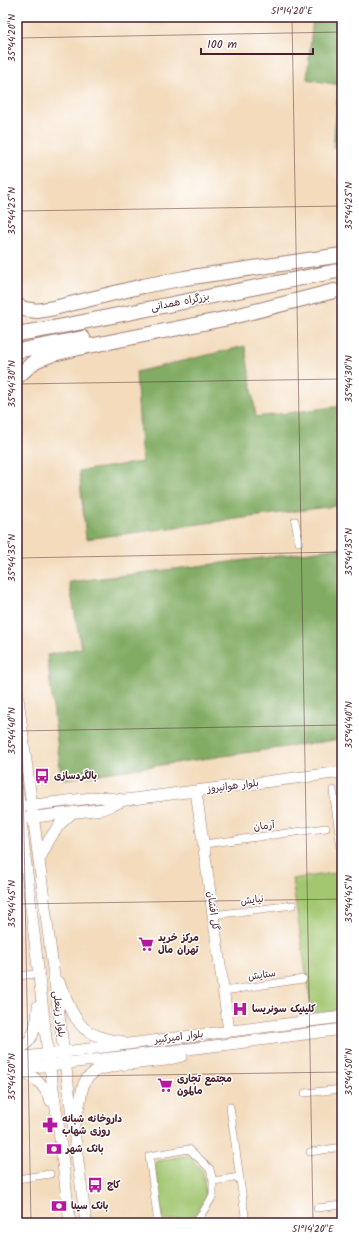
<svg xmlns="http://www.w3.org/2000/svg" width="359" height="1240" font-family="Kalam,'Playpen Sans Arabic',sans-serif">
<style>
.built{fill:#e5dbba}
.green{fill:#a3c771;stroke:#76734e}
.forest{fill:#82ac63;stroke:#666647}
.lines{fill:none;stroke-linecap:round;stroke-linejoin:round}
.street-casing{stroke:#9e7d74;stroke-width:8}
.secondary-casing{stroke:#9e7d74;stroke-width:12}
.highway-casing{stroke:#9e7d74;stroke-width:16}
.street{stroke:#fff;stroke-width:7}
.secondary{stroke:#fff;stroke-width:11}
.highway{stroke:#fff;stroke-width:14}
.ticks{fill:none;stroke:#4a1f2b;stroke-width:1;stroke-opacity:0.45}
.labels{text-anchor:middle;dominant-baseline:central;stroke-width:3;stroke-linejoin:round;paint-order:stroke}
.street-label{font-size:10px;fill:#4a1f2b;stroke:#fff}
.poi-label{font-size:10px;font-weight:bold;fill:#4a1f2b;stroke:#fff;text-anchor:start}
.neatline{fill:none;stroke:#4a1f2b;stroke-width:1.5}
.ticks-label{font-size:10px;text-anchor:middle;fill:#4a1f2b}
</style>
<rect width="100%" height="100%" fill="#fff"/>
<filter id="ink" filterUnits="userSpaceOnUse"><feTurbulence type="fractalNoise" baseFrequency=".025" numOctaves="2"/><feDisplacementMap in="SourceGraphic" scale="8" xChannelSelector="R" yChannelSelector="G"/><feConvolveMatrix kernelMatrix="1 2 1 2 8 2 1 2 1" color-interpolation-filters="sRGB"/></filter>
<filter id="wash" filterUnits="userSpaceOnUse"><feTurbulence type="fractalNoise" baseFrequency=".012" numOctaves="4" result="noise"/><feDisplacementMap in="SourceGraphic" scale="16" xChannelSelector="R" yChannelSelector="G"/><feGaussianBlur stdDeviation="0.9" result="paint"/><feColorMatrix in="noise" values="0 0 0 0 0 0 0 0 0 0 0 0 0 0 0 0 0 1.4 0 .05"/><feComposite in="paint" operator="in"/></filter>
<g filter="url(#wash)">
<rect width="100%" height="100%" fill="#f3dbbc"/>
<!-- built -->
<path class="built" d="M148,17H224L149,27Z"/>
<!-- green -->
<path class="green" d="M342,872V1010L312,1013L292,879Z
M188,1155L203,1172L206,1196L193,1217L165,1221L162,1219L155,1164L158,1161Z"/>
<!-- forest -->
<path class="forest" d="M313,17H342V148L333,147L339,85L307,79Z
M245,346L256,417L342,406V505L86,539L79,471L142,462L136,372Z
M342,548V739L63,779L61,776L47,655L81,648L69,582Z"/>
</g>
<g filter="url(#ink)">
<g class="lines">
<!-- street casing -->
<g class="street-casing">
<path id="street" d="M295,521L299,542
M333,790L342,856
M204,844L326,828
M213,915L293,905
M17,976L37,974
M224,991L303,979
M305,1093L342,1089
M230,1107L246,1223
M310,1152L342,1147
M17,1179L50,1174
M213,1181L240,1177
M317,1208L342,1205
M158,1223L149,1156L189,1149L210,1169L213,1181V1196L196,1223"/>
</g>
<!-- secondary casing -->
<g class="secondary-casing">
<path id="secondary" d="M17,691L86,1223
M17,787L48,1054L59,1130L70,1223
M196,791L229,1031
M26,806L100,797L124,800
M26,818L103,809L125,800L342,772
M39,860L49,840L59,825L73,812
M59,982C65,997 71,1013 81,1025C89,1035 109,1041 121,1041
M17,1050C20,1049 23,1047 25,1045C35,1036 38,1019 38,1006
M17,1058L342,1017
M17,1069L230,1044L342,1029
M17,1072C35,1074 44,1085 51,1101
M76,1120L83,1086L87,1078L97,1070L120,1065L166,1060L182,1056"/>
</g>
<!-- highway casing -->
<g class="highway-casing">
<path id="highway" d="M17,305L24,309L37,311L54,308L143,286L185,278L342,255
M17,334L53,328L342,270
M17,351L83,338
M17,377L35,361L53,354L79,348L224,319L334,291"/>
</g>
<!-- street -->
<use href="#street" class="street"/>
<!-- secondary -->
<use href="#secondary" class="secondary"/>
<!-- highway -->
<use href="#highway" class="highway"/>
</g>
</g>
<!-- ticks -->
<path class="ticks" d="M292,17L313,1223M17,38L342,32M17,211L342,206M17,384L342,379M17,445L31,1223M17,558L342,552M17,731L342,725M17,904L342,899M17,1077L342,1072"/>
<!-- icons -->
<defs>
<g id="bus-bare" transform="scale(1.2)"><path d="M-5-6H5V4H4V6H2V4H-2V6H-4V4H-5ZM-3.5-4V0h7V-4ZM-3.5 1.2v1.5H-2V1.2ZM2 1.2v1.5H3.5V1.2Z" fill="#b5179e" stroke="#fff" stroke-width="2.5" paint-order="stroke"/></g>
<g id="supermarket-bare" transform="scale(1.2)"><path d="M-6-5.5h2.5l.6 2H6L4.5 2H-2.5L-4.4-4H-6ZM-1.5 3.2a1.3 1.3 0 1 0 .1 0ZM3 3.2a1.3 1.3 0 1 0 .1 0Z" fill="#b5179e" stroke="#fff" stroke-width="2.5" paint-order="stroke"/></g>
<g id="hospital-bare" transform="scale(1.2)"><path d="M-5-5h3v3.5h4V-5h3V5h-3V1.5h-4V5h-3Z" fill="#b5179e" stroke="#fff" stroke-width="2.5" paint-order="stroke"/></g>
<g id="pharmacy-bare" transform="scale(1.2)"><path d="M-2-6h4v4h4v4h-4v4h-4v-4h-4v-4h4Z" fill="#b5179e" stroke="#fff" stroke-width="2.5" paint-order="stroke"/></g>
<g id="bank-bare" transform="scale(1.2)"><path d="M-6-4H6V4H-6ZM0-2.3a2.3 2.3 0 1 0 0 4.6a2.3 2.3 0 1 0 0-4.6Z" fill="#b5179e" stroke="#fff" stroke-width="2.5" paint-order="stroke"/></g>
</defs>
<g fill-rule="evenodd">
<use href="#bus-bare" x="42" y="776"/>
<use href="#supermarket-bare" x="146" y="944"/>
<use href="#hospital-bare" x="240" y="1009"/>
<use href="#supermarket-bare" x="165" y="1085"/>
<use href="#pharmacy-bare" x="50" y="1125"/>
<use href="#bank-bare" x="54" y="1149"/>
<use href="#bus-bare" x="95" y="1185"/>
<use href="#bank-bare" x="59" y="1206"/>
</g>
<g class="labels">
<!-- street labels -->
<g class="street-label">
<text transform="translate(180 302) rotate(-11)">بزرگراه همدانی</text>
<text transform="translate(233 786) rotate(-7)">بلوار هوانیروز</text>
<text transform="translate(264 826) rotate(-7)">آرمان</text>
<text transform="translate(252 900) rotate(-7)">نیایش</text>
<text transform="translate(213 911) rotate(82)">گل افشان</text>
<text transform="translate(262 975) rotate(-8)">ستایش</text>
<text transform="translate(59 1014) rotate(83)">بلوار زینعلی</text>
<text transform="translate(179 1037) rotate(-7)">بلوار امیرکبیر</text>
</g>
<!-- poi labels -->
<g class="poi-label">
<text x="54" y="776">بالگردسازی</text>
<text x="158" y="938">مرکز خرید<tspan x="158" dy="12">تهران مال</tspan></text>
<text x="252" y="1009">کلینیک سونریسا</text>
<text x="177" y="1079">مجتمع تجاری<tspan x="177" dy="12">مالمون</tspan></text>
<text x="62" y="1119">داروخانه شبانه<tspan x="62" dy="12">روزی شهاب</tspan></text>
<text x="66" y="1149">بانک شهر</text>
<text x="107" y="1185">کاج</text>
<text x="71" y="1206">بانک سینا</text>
</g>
</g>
<!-- margin -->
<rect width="359" height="1240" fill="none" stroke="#fff" stroke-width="44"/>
<!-- scale -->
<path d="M201 48v6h112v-6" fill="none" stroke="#4a1f2b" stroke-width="2"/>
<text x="207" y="48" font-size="12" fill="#4a1f2b" stroke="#ffffff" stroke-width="3" paint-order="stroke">100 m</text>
<rect x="22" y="22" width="315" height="1196" class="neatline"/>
<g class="ticks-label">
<text x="292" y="14">51°14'20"E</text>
<text transform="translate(11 38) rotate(-90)" y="4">35°44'20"N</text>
<text transform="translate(348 206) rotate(-90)" y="4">35°44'25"N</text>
<text transform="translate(11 211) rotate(-90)" y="4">35°44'25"N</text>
<text transform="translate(348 379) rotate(-90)" y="4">35°44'30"N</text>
<text transform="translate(11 384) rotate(-90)" y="4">35°44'30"N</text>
<text transform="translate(348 552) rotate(-90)" y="4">35°44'35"N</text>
<text transform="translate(11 558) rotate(-90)" y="4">35°44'35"N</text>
<text transform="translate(348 725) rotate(-90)" y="4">35°44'40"N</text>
<text transform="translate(11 731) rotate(-90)" y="4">35°44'40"N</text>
<text transform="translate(348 899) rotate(-90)" y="4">35°44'45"N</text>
<text transform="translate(11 904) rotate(-90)" y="4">35°44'45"N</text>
<text transform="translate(348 1072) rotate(-90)" y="4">35°44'50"N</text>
<text transform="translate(11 1077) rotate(-90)" y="4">35°44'50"N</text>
<text x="313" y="1232">51°14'20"E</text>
</g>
</svg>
